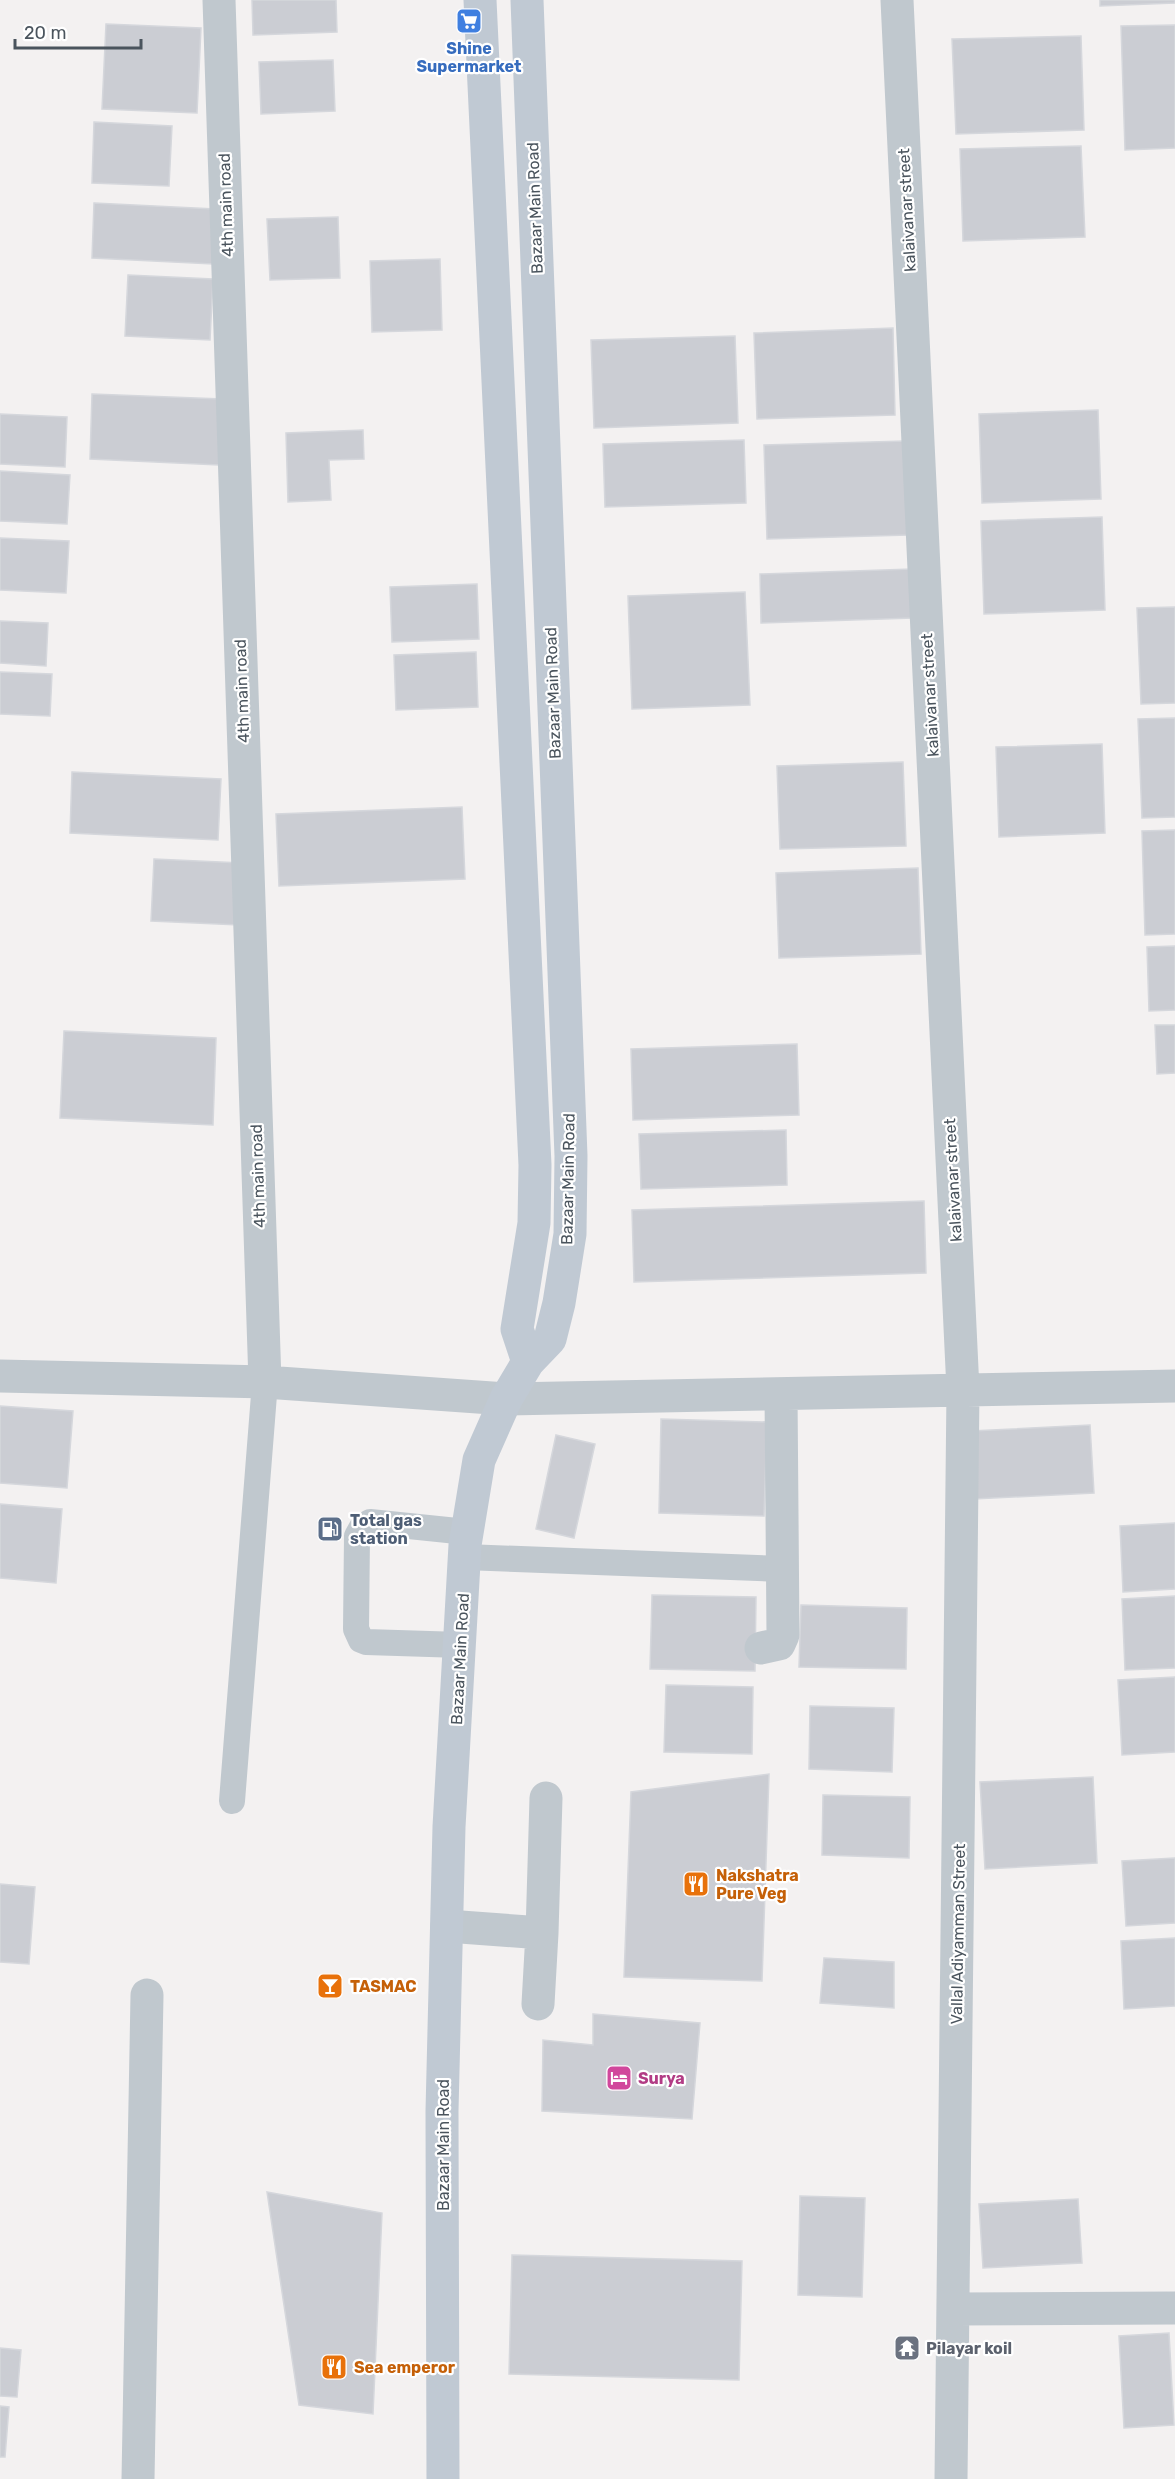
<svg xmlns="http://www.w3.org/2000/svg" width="1175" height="2479" font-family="Rubik,sans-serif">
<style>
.building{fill:#cbcdd3;stroke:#d5d7dc;stroke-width:1.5}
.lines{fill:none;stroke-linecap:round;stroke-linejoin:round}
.lane{stroke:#c0c8ce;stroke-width:26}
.street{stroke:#c0c8ce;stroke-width:33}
.secondary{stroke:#c0c9d3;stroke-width:33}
.labels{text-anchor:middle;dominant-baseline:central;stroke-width:4.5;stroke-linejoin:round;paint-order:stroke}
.shop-label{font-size:16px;font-weight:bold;fill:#366cbe;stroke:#fff}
.street-label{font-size:16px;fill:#4a545d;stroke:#fff}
.service-label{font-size:16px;font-weight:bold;fill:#4e5e75;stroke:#fff;text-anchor:start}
.food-label{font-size:16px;font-weight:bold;fill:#c56008;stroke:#fff;text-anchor:start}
.hotel-label{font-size:16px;font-weight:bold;fill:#b23c85;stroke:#fff;text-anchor:start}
.worship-label{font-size:16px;font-weight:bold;fill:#5b616d;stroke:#fff;text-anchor:start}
</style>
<rect width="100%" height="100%" fill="#f3f1f1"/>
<!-- building -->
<path class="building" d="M252,0H336L337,32L253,35Z
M1100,0H1175V3L1100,6Z
M106,24L201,28L197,113L102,109Z
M1175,25V148L1125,150L1121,26Z
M1081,36L1084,130L956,134L952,39Z
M333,60L335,111L261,114L259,62Z
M94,122L172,126L169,186L92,183Z
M1081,146L1085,237L963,241L960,149Z
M94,203L215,209L213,264L92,258Z
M338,217L340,278L270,280L267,219Z
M440,259L442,330L372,332L370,261Z
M128,275L213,279L210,340L125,336Z
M893,328L895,415L757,419L754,333Z
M735,336L738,423L594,428L591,340Z
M92,394L222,399L219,465L90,459Z
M1098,410L1101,499L982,503L979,414Z
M0,414L67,417L65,467L0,464Z
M363,430L364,459L329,460L331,500L288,502L286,433Z
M744,440L746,503L605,507L603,444Z
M905,441L908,535L767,539L764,445Z
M0,471L70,475L67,524L0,521Z
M1102,517L1105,610L984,614L981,521Z
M0,538L69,541L66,593L0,590Z
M912,569L913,618L761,623L760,574Z
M477,584L479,639L392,642L390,587Z
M745,592L750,705L632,709L628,596Z
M1175,607V703L1141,704L1137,608Z
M0,621L48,623L46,666L0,663Z
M476,652L478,707L396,710L394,655Z
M0,672L52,674L50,716L0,714Z
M1175,718V817L1142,818L1138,719Z
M1102,744L1105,833L999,837L996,747Z
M903,762L906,846L780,849L777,766Z
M72,772L221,779L218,840L70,833Z
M462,807L465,879L279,886L276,814Z
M1175,830V934L1145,935L1142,831Z
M154,859L242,863L239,925L151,921Z
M918,868L921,954L779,958L776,873Z
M1175,946V1010L1149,1011L1147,947Z
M1155,1025H1175V1073L1157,1074Z
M64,1031L216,1038L213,1125L60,1118Z
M797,1044L799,1115L633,1120L631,1049Z
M786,1130L787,1185L641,1189L639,1134Z
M924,1201L926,1273L634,1282L632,1210Z
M0,1406L73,1411L67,1488L0,1483Z
M661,1419L767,1422L764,1516L659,1513Z
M1090,1425L1094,1493L974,1499L971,1431Z
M556,1435L595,1444L574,1538L536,1529Z
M0,1504L62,1509L56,1583L0,1578Z
M1175,1523V1589L1123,1592L1120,1526Z
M652,1595L756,1597L755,1671L650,1669Z
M1175,1596V1668L1125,1670L1122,1599Z
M801,1605L907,1608L906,1669L799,1667Z
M1175,1677V1752L1122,1755L1118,1680Z
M666,1685L753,1687L752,1754L664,1752Z
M810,1706L894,1708L892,1772L809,1769Z
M769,1774L762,1981L624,1977L631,1792Z
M1093,1777L1097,1863L985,1869L980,1782Z
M823,1795L910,1797L909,1858L822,1855Z
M1175,1858V1923L1126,1926L1122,1861Z
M0,1884L35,1887L29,1964L0,1962Z
M1175,1938V2006L1124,2009L1121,1941Z
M824,1958L894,1962V2008L820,2003Z
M593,2014L700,2023L692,2119L542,2111L543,2040L593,2045Z
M267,2192L382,2213L373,2414L299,2405Z
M800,2196L865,2198L862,2297L798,2295Z
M1078,2199L1082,2263L983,2268L979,2204Z
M512,2255L742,2261L739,2380L509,2374Z
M1169,2333L1174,2425L1124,2428L1119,2336Z
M0,2348L21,2350L17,2397L0,2396Z
M0,2406L9,2407L5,2457H0Z"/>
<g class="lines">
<!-- lane -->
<path class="lane" d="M465,1557L783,1569
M461,1645L366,1642L361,1640L356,1629L357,1536L362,1527L370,1522L467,1532
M232,1801L265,1382"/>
<!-- street -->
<path class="street" d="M219,0L265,1382
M897,0L963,1390L951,2479
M0,1376L265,1382L506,1399L1175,1386
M761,1648L779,1644L783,1635L781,1394
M447,1926L542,1933L538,2004
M542,1933L546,1798
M954,2309L1175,2308
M138,2479L147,1995"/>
<!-- secondary -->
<path class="secondary" d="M480,0L535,1165L534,1223L517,1329L528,1362
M443,2479L442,2111L449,1827L465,1545L479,1460L506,1399L528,1362L550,1339L559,1303L570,1234L571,1156L527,0"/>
</g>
<!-- icons -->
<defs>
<g id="supermarket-square" transform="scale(1.35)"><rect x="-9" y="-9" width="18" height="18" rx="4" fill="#3f7fe0" stroke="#fff"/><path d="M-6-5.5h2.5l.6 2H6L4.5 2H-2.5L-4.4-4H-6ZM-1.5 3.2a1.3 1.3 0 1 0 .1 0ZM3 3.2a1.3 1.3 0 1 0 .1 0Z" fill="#fff"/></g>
<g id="fuel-square" transform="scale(1.35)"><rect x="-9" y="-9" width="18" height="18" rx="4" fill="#5c6f8a" stroke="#fff"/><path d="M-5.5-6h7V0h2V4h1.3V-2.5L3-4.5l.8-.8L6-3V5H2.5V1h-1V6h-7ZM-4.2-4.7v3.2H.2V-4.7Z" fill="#fff"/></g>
<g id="restaurant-square" transform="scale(1.35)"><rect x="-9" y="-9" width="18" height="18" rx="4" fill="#e8710a" stroke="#fff"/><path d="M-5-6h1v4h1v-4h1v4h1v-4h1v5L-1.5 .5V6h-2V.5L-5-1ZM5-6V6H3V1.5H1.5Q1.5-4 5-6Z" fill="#fff"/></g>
<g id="bar-square" transform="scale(1.35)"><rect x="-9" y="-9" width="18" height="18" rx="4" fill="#e8710a" stroke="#fff"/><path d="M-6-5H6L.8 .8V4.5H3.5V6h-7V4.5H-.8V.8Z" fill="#fff"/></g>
<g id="hotel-square" transform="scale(1.35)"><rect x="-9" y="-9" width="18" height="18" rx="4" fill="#d1479c" stroke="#fff"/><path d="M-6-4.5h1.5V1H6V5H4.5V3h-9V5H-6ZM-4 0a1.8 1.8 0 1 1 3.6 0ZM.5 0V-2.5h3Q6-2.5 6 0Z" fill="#fff"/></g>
<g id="temple-square" transform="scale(1.35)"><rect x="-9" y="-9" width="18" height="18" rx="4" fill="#6b7280" stroke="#fff"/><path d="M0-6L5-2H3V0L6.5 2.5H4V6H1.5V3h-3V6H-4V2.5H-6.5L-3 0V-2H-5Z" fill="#fff"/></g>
</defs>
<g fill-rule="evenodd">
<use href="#supermarket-square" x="469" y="21"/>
<use href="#fuel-square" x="330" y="1529"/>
<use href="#restaurant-square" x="696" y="1884"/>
<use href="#bar-square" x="330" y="1986"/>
<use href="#hotel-square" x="619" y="2078"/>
<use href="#temple-square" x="907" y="2348"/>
<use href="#restaurant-square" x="334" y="2367"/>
</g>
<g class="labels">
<!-- shop labels -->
<g class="shop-label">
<text x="469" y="48">Shine<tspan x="469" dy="18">Supermarket</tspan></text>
</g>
<!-- street labels -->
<g class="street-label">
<text transform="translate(226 205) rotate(-92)">4th main road</text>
<text transform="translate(535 208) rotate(-92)">Bazaar Main Road</text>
<text transform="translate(907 210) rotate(-93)">kalaivanar street</text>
<text transform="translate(242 691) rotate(-92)">4th main road</text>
<text transform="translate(553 693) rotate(-92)">Bazaar Main Road</text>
<text transform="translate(930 695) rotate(-93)">kalaivanar street</text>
<text transform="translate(258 1176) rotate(-92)">4th main road</text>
<text transform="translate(568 1179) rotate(-89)">Bazaar Main Road</text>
<text transform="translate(953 1180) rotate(-93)">kalaivanar street</text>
<text transform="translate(460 1659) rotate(-87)">Bazaar Main Road</text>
<text transform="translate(958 1934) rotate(-89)">Vallal Adiyamman Street</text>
<text transform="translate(443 2145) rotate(-90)">Bazaar Main Road</text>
</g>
<!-- service labels -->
<g class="service-label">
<text x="350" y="1520">Total gas<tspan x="350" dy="18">station</tspan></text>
</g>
<!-- food labels -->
<g class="food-label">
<text x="716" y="1875">Nakshatra<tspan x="716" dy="18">Pure Veg</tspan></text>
<text x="350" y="1986">TASMAC</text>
<text x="354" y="2367">Sea emperor</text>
</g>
<!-- hotel labels -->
<g class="hotel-label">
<text x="638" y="2078">Surya</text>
</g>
<!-- worship labels -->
<g class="worship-label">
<text x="926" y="2348">Pilayar koil</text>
</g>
</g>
<!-- scale -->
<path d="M15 39v9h126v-9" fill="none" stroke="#4a545d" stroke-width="3"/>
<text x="24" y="39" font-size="18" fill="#4a545d" stroke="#ffffff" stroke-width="4.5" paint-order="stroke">20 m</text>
</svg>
